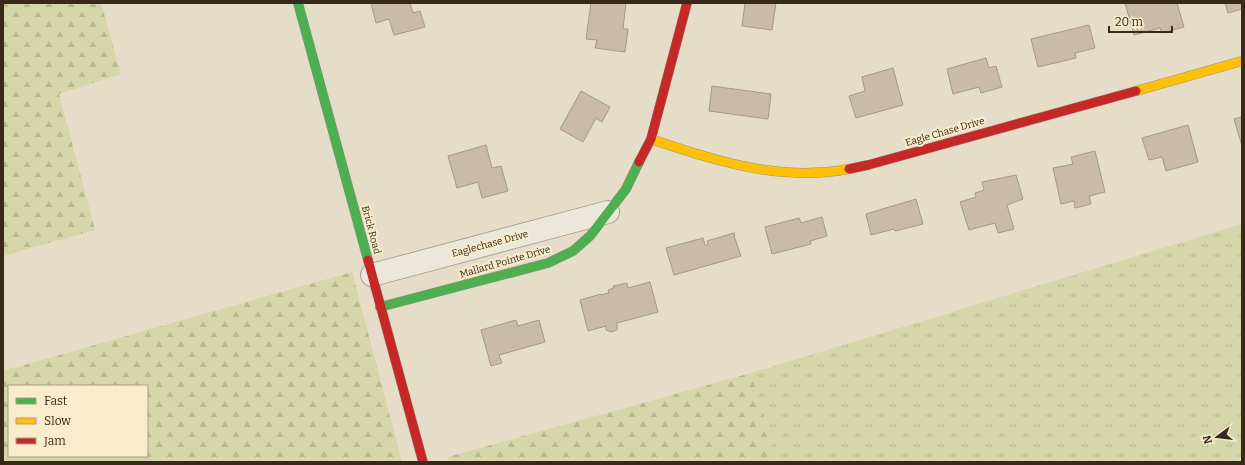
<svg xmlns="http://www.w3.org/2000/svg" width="1245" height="465" font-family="Bitter,serif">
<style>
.grass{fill:url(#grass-tufts)}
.forest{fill:url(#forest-firs);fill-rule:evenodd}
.building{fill:#cabaa8;stroke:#a59888}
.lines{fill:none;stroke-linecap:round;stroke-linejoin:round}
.street-casing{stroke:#aaa192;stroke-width:24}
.fast-casing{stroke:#999182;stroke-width:10}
.slow-casing{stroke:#999182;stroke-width:10}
.jam-casing{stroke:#999182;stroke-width:10}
.street{stroke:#ece7db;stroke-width:22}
.fast{stroke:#4caf50;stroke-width:9}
.slow{stroke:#ffc107;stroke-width:9}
.jam{stroke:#c62828;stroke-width:9}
.labels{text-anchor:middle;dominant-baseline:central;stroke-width:4;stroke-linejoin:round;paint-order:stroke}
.street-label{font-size:10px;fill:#38291a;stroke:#f9eccc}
</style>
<defs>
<pattern id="grass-tufts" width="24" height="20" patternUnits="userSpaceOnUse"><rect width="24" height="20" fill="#d5d6a9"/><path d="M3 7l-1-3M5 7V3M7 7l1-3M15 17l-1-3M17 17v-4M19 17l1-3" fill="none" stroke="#b8b891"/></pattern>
<pattern id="forest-firs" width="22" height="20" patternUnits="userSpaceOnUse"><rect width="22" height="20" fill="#d5d6a9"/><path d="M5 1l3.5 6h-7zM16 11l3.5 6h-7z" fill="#b8b891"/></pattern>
</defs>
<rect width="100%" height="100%" fill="#e5ddc8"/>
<!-- grass -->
<path class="grass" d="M1242,224V462H778L751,373Z"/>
<!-- forest -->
<path class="forest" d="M3,3H101L121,74L59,94L95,230L3,256Z
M352,272L402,462H3V371ZM9,386H147V456H9Z
M751,373L778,462H449L448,457Z"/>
<!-- building -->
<path class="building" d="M371,3H410L413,13L420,11L425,27L394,35L389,19L376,23Z
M591,3H626L623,29H628L625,52L595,48L597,40L586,39Z
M745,3H776L772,30L742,26Z
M1125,3H1177L1184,27L1162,33L1160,28L1134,35Z
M1225,3H1242V9L1228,13Z
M1089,25L1095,48L1075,53L1076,58L1038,67L1031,39Z
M986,58L989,68L996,66L1002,87L981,93L979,87L953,94L947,69Z
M893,68L903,105L856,118L849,96L865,91L862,77Z
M712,86L771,94L768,119L709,111Z
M581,91L610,107L602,122L596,118L583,142L560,129Z
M1242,117V146L1234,119Z
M1188,125L1198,162L1166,171L1162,157L1149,160L1142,138Z
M486,145L492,168L501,166L508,191L482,198L478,182L457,188L448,156Z
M1095,151L1105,192L1089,196L1091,204L1075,208L1074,201L1061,204L1053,168L1073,164L1071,157Z
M1016,175L1023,199L1007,205L1014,229L998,233L995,223L969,230L960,202L976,197L975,193L984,190L982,182Z
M916,199L923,224L895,231L894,229L871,235L866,214Z
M822,217L827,236L810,241L811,244L772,254L765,227L799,218L801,223Z
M734,233L735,236H734L741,256L674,275L666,248L703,238L705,245H708L707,241Z
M650,282L658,312L617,323V330L611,332L606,330V326L588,331L580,300L601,294V295L609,293L608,290L614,288L613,286L627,283L628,288Z
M516,320L518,326L539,320L545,342L499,355L502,363L491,366L481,330Z"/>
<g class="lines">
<!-- street casing -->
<g class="street-casing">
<path id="street" d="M372,275L608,212"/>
</g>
<!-- fast casing -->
<g class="fast-casing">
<path id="fast" d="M298,3L368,260
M380,307L548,263L573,251L590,236L626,189L639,162"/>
</g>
<!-- slow casing -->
<g class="slow-casing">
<path id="slow" d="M1136,91L1242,61
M651,139C717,161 778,182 849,169"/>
</g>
<!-- jam casing -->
<g class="jam-casing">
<path id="jam" d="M639,162L651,139L687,3
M849,169L868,165L1136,91
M368,260L423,462"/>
</g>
<!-- street -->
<use href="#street" class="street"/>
<!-- fast -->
<use href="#fast" class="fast"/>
<!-- slow -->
<use href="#slow" class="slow"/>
<!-- jam -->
<use href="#jam" class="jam"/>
</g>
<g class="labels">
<!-- street labels -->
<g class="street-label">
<text transform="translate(945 132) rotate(-16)">Eagle Chase Drive</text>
<text transform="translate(371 230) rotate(75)">Brick Road</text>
<text transform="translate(490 244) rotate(-15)">Eaglechase Drive</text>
<text transform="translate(505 262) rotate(-16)">Mallard Pointe Drive</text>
</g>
</g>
<!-- border -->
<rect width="1245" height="465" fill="none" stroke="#38291a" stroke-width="8"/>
<!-- legend -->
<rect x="8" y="385" width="140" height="72" fill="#f9eccc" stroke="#ac9e85"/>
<rect x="16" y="398" width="20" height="6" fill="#4caf50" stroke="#ac9e85"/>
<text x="44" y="405" font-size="12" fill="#38291a">Fast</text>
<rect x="16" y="418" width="20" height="6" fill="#ffc107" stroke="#ac9e85"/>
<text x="44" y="425" font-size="12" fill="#38291a">Slow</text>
<rect x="16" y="438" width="20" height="6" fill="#c62828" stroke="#ac9e85"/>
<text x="44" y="445" font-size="12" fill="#38291a">Jam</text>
<!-- north arrow -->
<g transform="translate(1217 437) rotate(255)" stroke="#f9eccc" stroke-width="3" paint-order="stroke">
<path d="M0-3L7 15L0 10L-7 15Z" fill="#38291a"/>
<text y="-6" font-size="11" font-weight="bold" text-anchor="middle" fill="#38291a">N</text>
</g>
<!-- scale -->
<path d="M1109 26v6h63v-6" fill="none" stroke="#38291a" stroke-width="2"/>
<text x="1115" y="26" font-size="12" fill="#38291a" stroke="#f9eccc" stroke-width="3" paint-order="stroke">20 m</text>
</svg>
